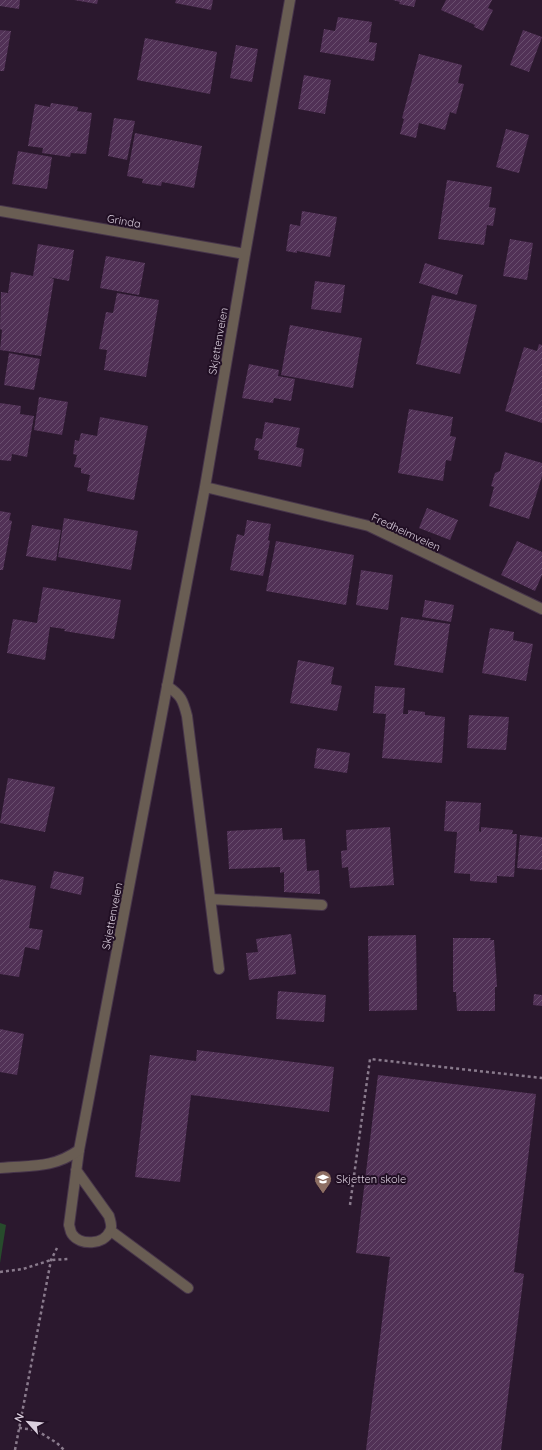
<svg xmlns="http://www.w3.org/2000/svg" width="542" height="1450" font-family="Quicksand,sans-serif">
<style>
.pitch{fill:#274b2c}
.building{fill:url(#building-hatch)}
.lines{fill:none;stroke-linecap:round;stroke-linejoin:round}
.lane-casing{stroke:#47354a;stroke-width:12}
.street-casing{stroke:#47354a;stroke-width:12}
.path{stroke:#897a8c;stroke-width:2.5;stroke-dasharray:3 3;stroke-linecap:butt}
.lane{stroke:#695d53;stroke-width:10}
.street{stroke:#695d53;stroke-width:10}
.labels{text-anchor:middle;dominant-baseline:central;stroke-width:4;stroke-linejoin:round;paint-order:stroke}
.street-label{font-size:11px;fill:#dacedd;stroke:#210f24}
.poi-label{font-size:11px;fill:#dacedd;stroke:#210f24;text-anchor:start}
</style>
<defs>
<pattern id="building-hatch" width="6" height="6" patternUnits="userSpaceOnUse"><rect width="6" height="6" fill="#513156"/><path d="M-1 1l2-2M0 6l6-6M5 7l2-2" fill="none" stroke="#694e6e"/></pattern>
</defs>
<rect width="100%" height="100%" fill="#2b182e"/>
<!-- pitch -->
<path class="pitch" d="M0,1223L6,1225L0,1263Z"/>
<!-- building -->
<path class="building" d="M0,0H20L19,9L0,6Z
M74,0H98L97,4Z
M176,0H213L211,10L175,3Z
M393,0H416L414,7L399,4L400,2Z
M446,0H492L488,8L493,10L483,31L474,27L475,25L441,10Z
M338,17L372,22L369,42L377,43L374,61L320,52L324,29L335,31Z
M0,30L11,31L4,71H0Z
M523,30L542,37L529,72L510,65Z
M145,38L217,52L210,94L137,80Z
M236,45L258,49L252,82L230,78Z
M419,54L462,65L458,83L464,84L456,114L450,112L445,130L419,123L416,138L400,134L404,119L402,118Z
M304,75L331,80L325,114L298,109Z
M51,103L78,107L77,111L92,113L86,154L71,153L70,157L42,153L43,148L28,146L35,104L50,107Z
M114,118L135,121L127,160L108,156Z
M506,129L529,135L519,173L496,167Z
M135,133L202,146L194,188L162,182L161,186L142,183L143,179L127,176Z
M18,151L52,157L47,189L12,184Z
M447,180L492,187L489,207L496,208L493,226L487,225L484,245L438,239Z
M302,211L337,217L330,257L297,251V253L286,251L290,224L300,226Z
M510,239L533,243L527,280L503,276Z
M38,244L74,250L69,281L48,277L54,279L41,356L0,350L2,330L0,329L1,292L8,293L11,272L33,276Z
M106,256L145,263L139,295L100,288Z
M425,263L463,275L457,295L419,283Z
M315,281L345,285L341,313L311,309Z
M117,293L159,300L146,377L104,370L107,350L99,349L106,312L113,313Z
M432,295L477,305L460,374L416,364Z
M290,325L362,338L353,388L281,375Z
M539,344L542,345V423L505,411L524,347L537,351Z
M9,353L40,359L34,390L4,385Z
M249,364L279,370L278,376L295,379L291,401L274,398L273,403L242,398Z
M39,397L68,402L62,435L34,430Z
M0,403L21,406L20,414L34,416L27,457L12,454L11,461L0,460Z
M409,409L453,417L450,436L456,437L451,461L446,460L443,481L398,473Z
M100,417L148,426L134,500L87,491L90,475L81,473V468L74,467L77,455L73,454L75,440L79,441L81,433L97,436Z
M265,422L300,428L296,447L304,449L301,467L258,459L259,451L254,450L256,438L262,439Z
M505,452L542,463V476L529,519L489,506L494,487L491,486L495,473L500,471Z
M427,508L458,520L450,540L419,528Z
M0,511L11,513L9,520L12,521L3,570H0Z
M64,518L138,531L131,570L58,557Z
M247,520L271,524L268,540L270,541L263,576L230,570L237,534L244,536Z
M32,525L61,530L56,561L26,556Z
M276,541L354,555L346,605L266,591Z
M517,541L542,552V575L535,591L501,575Z
M361,570L393,575L388,610L356,605Z
M43,587L121,600L114,639L64,631L65,629L50,627L45,660L7,653L13,619L37,623Z
M425,600L454,605L451,622L422,617Z
M401,617L450,624L443,673L394,665Z
M490,628L514,632L513,640L533,644L526,681L482,673Z
M298,660L334,667L331,684L342,686L337,711L290,703Z
M375,686L405,688L403,714H408V710L425,712V715L445,717L442,763L382,758L386,714L373,713Z
M469,715L509,717L506,750L467,748Z
M317,748L350,753L347,773L314,768Z
M8,778L55,787L45,832L0,823Z
M446,801L481,803L479,831L481,832V827L513,830L512,834H517L514,877L497,876V883L470,881V874L454,873L457,832L444,831Z
M390,827L394,885L350,888L348,867L342,868L341,851L347,850L346,830Z
M282,828L283,840L305,839L307,871L319,870L320,894L284,892V872L280,873V867L229,869L227,831Z
M520,835L542,837V870L517,868Z
M54,871L84,877L81,895L50,888Z
M0,879L36,886L29,928L43,930L39,950L25,947L19,977L0,974Z
M291,934L296,974L249,980L246,953L258,952L256,939Z
M416,935L417,1010L369,1011L368,936Z
M453,938H491L490,940H494L497,987H495V1011H457L456,992H453Z
M278,991L326,995L324,1022L276,1019Z
M534,994L542,995V1006L533,1005Z
M0,1029L24,1034L17,1075L0,1072Z
M197,1050L334,1067L329,1112L191,1095L180,1182L135,1177L150,1055L196,1061Z
M378,1075L536,1094L514,1272L524,1274L501,1450H366L390,1257L356,1253Z"/>
<g class="lines">
<!-- lane casing -->
<g class="lane-casing">
<path id="lane" d="M167,686C181,695 183,700 187,716L219,969
M210,899L322,905
M76,1170L109,1216C110,1221 113,1226 110,1231C104,1245 80,1246 72,1234C70,1231 70,1227 69,1225L79,1150
M111,1231L188,1288"/>
</g>
<!-- street casing -->
<g class="street-casing">
<path id="street" d="M0,211L245,254
M205,487L369,526L542,609
M0,1168C31,1165 52,1169 79,1150L205,487L245,254L290,0"/>
</g>
<!-- path -->
<path class="path" d="M350,1205L370,1059L542,1078
M0,1272L23,1269L51,1260L68,1259
M19,1428L36,1430L57,1443L64,1450
M15,1450L51,1260L57,1248"/>
<!-- lane -->
<use href="#lane" class="lane"/>
<!-- street -->
<use href="#street" class="street"/>
</g>
<!-- icons -->
<defs>
<g id="school-pin" transform="scale(0.9)"><path d="M0 17L-7.5 6A9.5 9.5 0 1 1 7.5 6Z" fill="#8d6e63" stroke="#210f24"/><path d="M0-5L7-2L0 1L-7-2ZM-4 1L0 2.5L4 1V4Q0 6-4 4Z" fill="#fff"/></g>
</defs>
<g fill-rule="evenodd">
<use href="#school-pin" x="323" y="1179"/>
</g>
<g class="labels">
<!-- street labels -->
<g class="street-label">
<text transform="translate(124 221) rotate(10)">Grinda</text>
<text transform="translate(218 341) rotate(-80)">Skjettenveien</text>
<text transform="translate(406 532) rotate(25)">Fredheimveien</text>
<text transform="translate(112 916) rotate(-79)">Skjettenveien</text>
</g>
<!-- poi labels -->
<g class="poi-label">
<text x="336" y="1179">Skjetten skole</text>
</g>
</g>
<!-- north arrow -->
<g transform="translate(28 1422) rotate(297)" stroke="#210f24" stroke-width="3" paint-order="stroke">
<path d="M0-3L7 15L0 10L-7 15Z" fill="#dacedd"/>
<text y="-6" font-size="11" font-weight="bold" text-anchor="middle" fill="#dacedd">N</text>
</g>
</svg>
